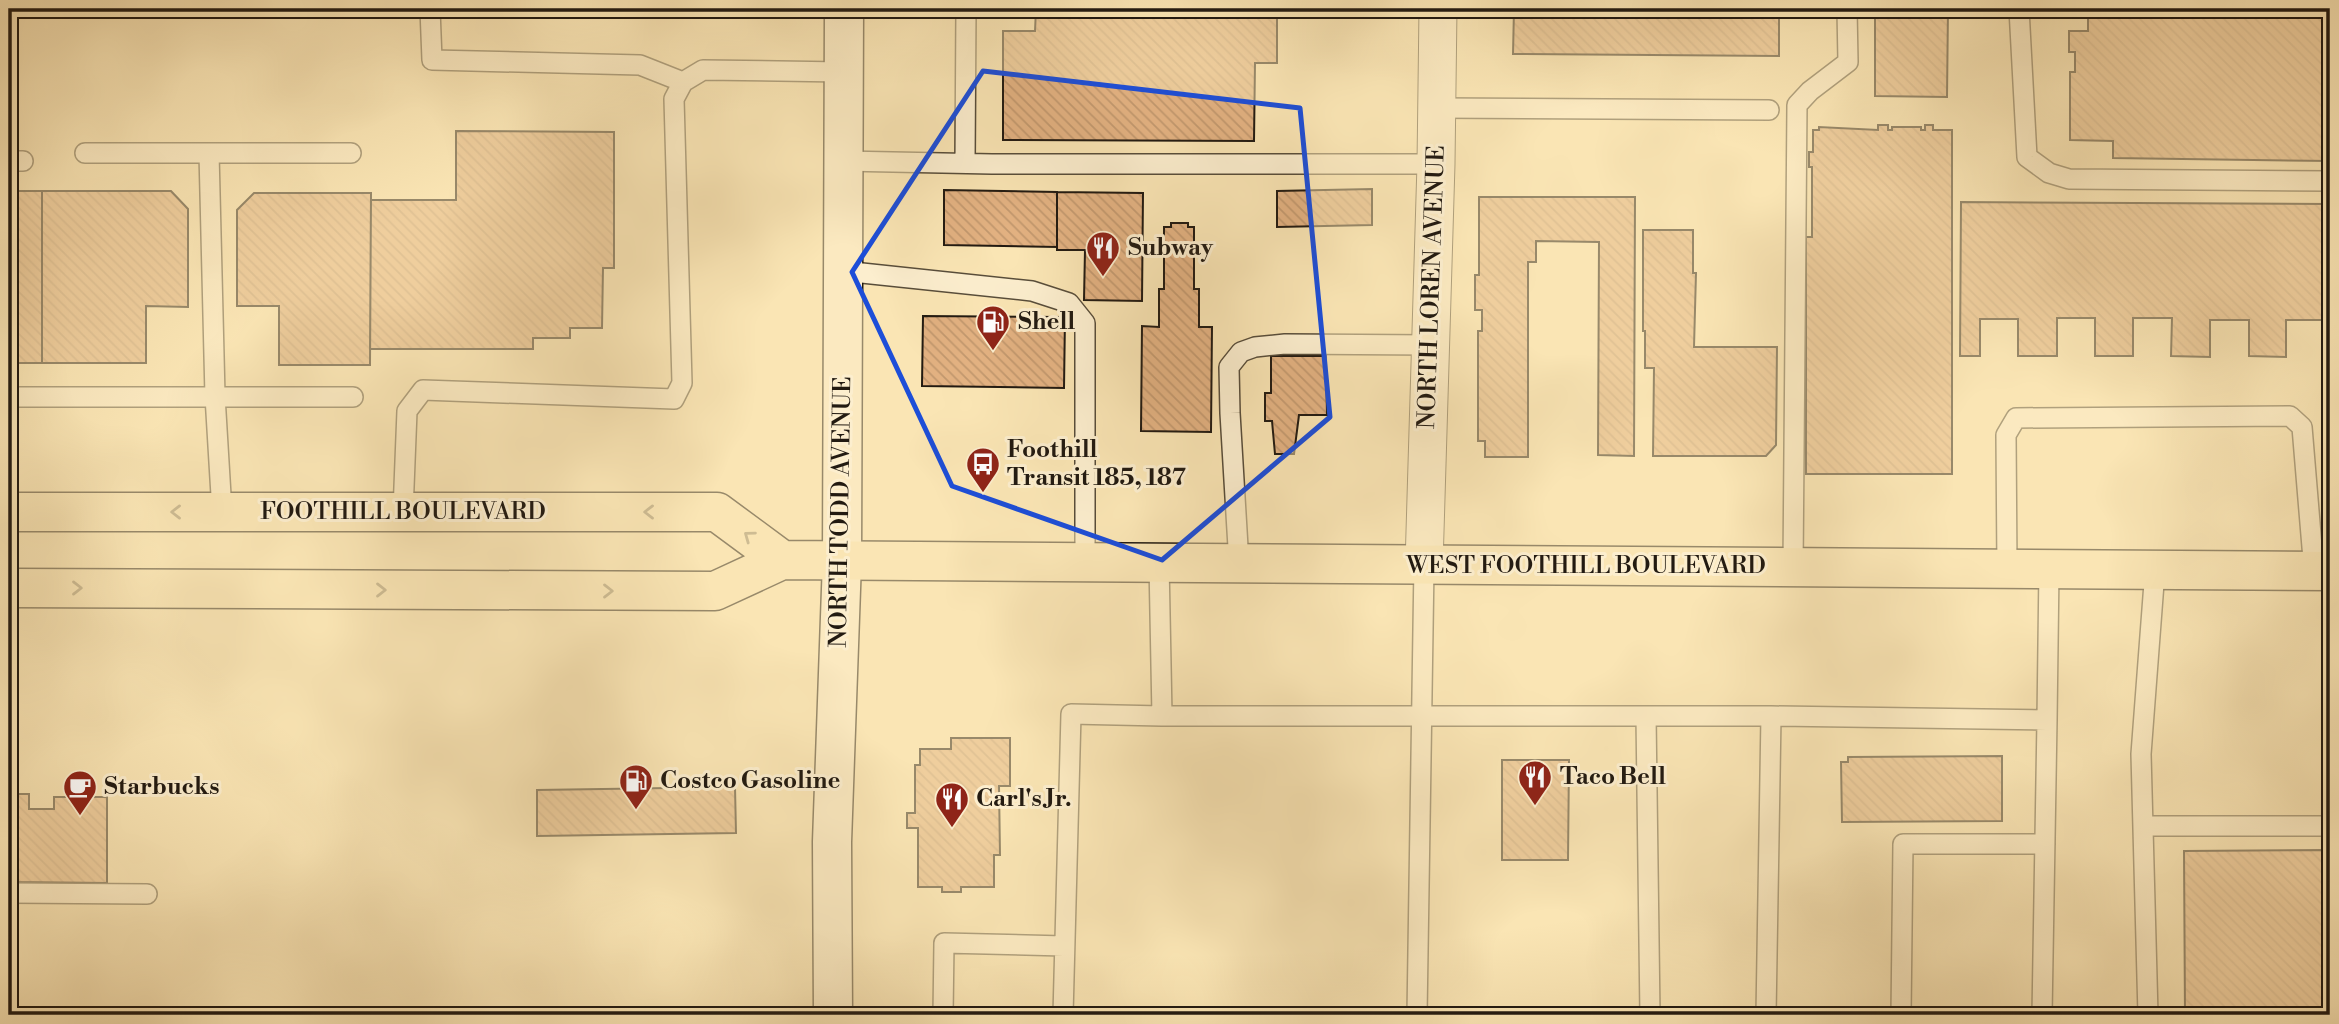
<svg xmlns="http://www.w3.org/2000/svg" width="2339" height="1024" font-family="'Libre Bodoni',serif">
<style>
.building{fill:url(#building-back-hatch);stroke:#221a11;stroke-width:2}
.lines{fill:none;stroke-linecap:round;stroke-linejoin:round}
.lane-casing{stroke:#584d3a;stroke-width:22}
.street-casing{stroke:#584d3a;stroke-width:39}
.secondary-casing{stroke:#221a11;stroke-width:41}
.primary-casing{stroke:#221a11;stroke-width:41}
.lane{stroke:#fceece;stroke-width:19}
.street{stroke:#fceece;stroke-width:37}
.secondary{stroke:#fceece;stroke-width:38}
.primary{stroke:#fae5b4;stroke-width:38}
.oneway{stroke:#998a6b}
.marked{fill:none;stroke:#1d4ed8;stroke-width:5;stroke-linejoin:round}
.labels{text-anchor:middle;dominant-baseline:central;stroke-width:6;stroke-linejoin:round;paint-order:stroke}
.poi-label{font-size:24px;font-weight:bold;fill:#221a11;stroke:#fceece;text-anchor:start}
.street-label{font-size:24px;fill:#221a11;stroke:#fceece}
</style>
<defs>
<pattern id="building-back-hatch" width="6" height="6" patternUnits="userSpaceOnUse" patternTransform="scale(1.75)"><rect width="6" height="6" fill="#e2b181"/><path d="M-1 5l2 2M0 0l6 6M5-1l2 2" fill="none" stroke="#c2986e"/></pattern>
</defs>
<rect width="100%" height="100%" fill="#fae5b4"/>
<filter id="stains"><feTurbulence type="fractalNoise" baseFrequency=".00286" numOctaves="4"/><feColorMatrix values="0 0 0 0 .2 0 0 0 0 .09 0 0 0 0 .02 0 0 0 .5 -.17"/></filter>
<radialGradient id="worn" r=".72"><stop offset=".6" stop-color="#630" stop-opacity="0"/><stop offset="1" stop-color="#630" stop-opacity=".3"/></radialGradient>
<!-- building -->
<path class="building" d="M1036,9H1277V63H1255L1254,141L1003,140V31H1035Z
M1514,9H1779V56L1513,54Z
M1875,9H1948L1947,97L1875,96Z
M2088,9H2330V161L2113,158V141L2070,140V72H2075V52H2069V31H2088Z
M1878,125H1888V130H1892V127H1921V130H1925V125H1933V130H1952V474H1806V237H1812V167H1809V152H1813V130H1819V127L1878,130Z
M456,131L614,132V268H603L602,328H570V338H533V349H370L371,200H456Z
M1372,189V225L1277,227V191Z
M944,190L1057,192V247L944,245Z
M9,191H42V363H9Z
M42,191H171L188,209V307L146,306V363H42Z
M1057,192L1143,193L1142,301L1084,300L1085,250H1057Z
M254,193H371L370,365H279V306H237V210Z
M1479,197H1635L1634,456L1598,455L1599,242L1536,241V262H1528V457H1485V441H1478V331H1482V310H1475V275H1479Z
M1961,202L2330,204V358H2325V320H2286V357L2249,356V320H2210V357L2171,356L2172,318H2133V356H2095V318H2057V356H2018V319H1980V356H1960Z
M1171,223H1188V227H1194V289H1199V327H1212L1211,432L1141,431L1142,326L1159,327V289H1164V227H1171Z
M1643,230H1693V273H1696L1694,347H1777L1776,445L1766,456H1653L1654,368H1645V331H1643Z
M923,316L1065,317L1064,388L922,386Z
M1271,356H1326L1327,415H1299L1294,454H1275L1272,421H1265V393H1271Z
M951,738H1010V786H999L1000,855H994V887H961V892H942V887H918V828H907V813H915V765H920V749H951Z
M2002,756V821L1842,822L1841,762H1848V757Z
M1502,760H1569L1568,860H1502Z
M735,787L736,833L537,836V790Z
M9,794H29V809H54V797H107V883L9,882Z
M2330,850V1015H2185L2184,851Z"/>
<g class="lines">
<!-- lane casing -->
<g class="lane-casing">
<path id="lane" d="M430,9L432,60L640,65L683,82
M2019,9L2027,157L2049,173L2069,179L2330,181
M1437,108L1769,110
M85,153H209
M9,161H23
M843,161L992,164H1436
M965,163L966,9
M843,271L1032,291L1069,303L1085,323V563
M9,397H353
M222,512L215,396L209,153H351
M403,512L407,411L423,390L674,399L682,383L674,99L683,82L703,70L843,72
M1159,563L1162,716H1771
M1239,564L1230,413L1229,367L1241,352L1255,347L1285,344L1431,345
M1793,567L1797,105L1810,91L1848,62L1847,9
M2007,569L2006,435L2016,418L2290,416L2302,427L2314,571
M1646,716L1650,1015
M2143,826H2330
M9,893L147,894
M943,1015L944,943L1064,946
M1063,1015L1071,714L1162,716
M1417,1015L1424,565
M1766,1015L1771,716L2047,720L2049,569
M1901,1015L1903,844H2045
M2042,1015L2047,720
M2148,1015L2141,754L2155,570"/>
</g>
<!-- street casing -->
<g class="street-casing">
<path id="street" d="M1424,565L1436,164L1438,9"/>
</g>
<!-- secondary casing -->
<g class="secondary-casing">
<path id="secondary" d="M833,1015L832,842L842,561L844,9"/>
</g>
<!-- primary casing -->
<g class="primary-casing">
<path id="primary" d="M9,512H717L782,560
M9,588L715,591L782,560L2330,571"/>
</g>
<!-- lane -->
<use href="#lane" class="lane"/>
<!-- street -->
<use href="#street" class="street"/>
<!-- secondary -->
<use href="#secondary" class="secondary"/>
<!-- primary -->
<use href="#primary" class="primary"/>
</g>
<!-- one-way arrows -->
<defs><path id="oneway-chevron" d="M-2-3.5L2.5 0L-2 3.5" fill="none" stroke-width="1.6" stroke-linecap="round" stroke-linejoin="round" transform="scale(1.75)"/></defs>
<g class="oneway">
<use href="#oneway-chevron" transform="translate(176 512) rotate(180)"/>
<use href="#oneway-chevron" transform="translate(649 512) rotate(-180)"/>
<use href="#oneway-chevron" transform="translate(749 536) rotate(-144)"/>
<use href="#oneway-chevron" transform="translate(77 588)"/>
<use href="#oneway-chevron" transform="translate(381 590)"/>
<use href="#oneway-chevron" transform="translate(608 591)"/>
</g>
<!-- marked area -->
<path d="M0 0H2339V1024H0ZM983,71L1300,108L1330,417L1162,560L952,486L852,272Z" fill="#fae5b4" fill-opacity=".55" fill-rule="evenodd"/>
<path class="marked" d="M983,71L1300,108L1330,417L1162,560L952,486L852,272Z"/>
<!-- icons -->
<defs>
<g id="restaurant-pin" transform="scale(1.75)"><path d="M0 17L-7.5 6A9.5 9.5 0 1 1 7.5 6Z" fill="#8f2418" stroke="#fceece"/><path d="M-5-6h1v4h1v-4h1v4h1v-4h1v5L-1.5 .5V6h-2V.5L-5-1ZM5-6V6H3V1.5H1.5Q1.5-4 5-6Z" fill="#fff"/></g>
<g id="fuel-pin" transform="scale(1.75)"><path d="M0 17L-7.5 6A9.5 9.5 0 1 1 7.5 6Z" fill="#8f2418" stroke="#fceece"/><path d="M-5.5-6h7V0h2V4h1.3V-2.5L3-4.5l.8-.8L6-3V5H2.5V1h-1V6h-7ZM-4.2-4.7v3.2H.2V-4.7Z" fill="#fff"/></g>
<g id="bus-pin" transform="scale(1.75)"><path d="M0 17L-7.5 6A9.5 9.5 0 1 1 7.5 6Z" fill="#8f2418" stroke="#fceece"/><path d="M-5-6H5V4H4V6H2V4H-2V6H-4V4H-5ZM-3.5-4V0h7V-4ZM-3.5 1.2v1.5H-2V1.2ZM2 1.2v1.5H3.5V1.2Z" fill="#fff"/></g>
<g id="cafe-pin" transform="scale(1.75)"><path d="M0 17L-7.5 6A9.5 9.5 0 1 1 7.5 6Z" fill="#8f2418" stroke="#fceece"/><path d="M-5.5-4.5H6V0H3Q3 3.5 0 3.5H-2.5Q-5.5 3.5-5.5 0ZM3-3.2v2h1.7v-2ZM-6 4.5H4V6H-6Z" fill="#fff"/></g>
</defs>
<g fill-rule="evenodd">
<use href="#restaurant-pin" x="1103" y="248"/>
<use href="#fuel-pin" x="993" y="322"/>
<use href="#bus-pin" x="983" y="464"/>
<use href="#restaurant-pin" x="1535" y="777"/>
<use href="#fuel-pin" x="636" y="781"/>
<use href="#cafe-pin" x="80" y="787"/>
<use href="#restaurant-pin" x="952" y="799"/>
</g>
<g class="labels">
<!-- poi labels -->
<g class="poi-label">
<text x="1128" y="248">Subway</text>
<text x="1018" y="322">Shell</text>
<text x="1007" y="450">Foothill<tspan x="1007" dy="28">Transit 185, 187</tspan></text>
<text x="1560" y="777">Taco Bell</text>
<text x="660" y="781">Costco Gasoline</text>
<text x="104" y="787">Starbucks</text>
<text x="976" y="799">Carl's Jr.</text>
</g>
<!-- street labels -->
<g class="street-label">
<text transform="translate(1432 287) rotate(-88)">NORTH LOREN AVENUE</text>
<text x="403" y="512">FOOTHILL BOULEVARD</text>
<text transform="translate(841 512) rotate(-89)">NORTH TODD AVENUE</text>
<text x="1586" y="566">WEST FOOTHILL BOULEVARD</text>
</g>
</g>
<!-- margin -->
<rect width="2339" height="1024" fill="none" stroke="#fae5b4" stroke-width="35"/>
<rect x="10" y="10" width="2318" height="1003" fill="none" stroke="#221a11" stroke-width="3.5"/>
<rect x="18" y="18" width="2304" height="989" fill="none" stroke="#221a11" stroke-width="2"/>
<rect width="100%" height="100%" filter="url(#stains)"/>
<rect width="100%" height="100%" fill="url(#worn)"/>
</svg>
